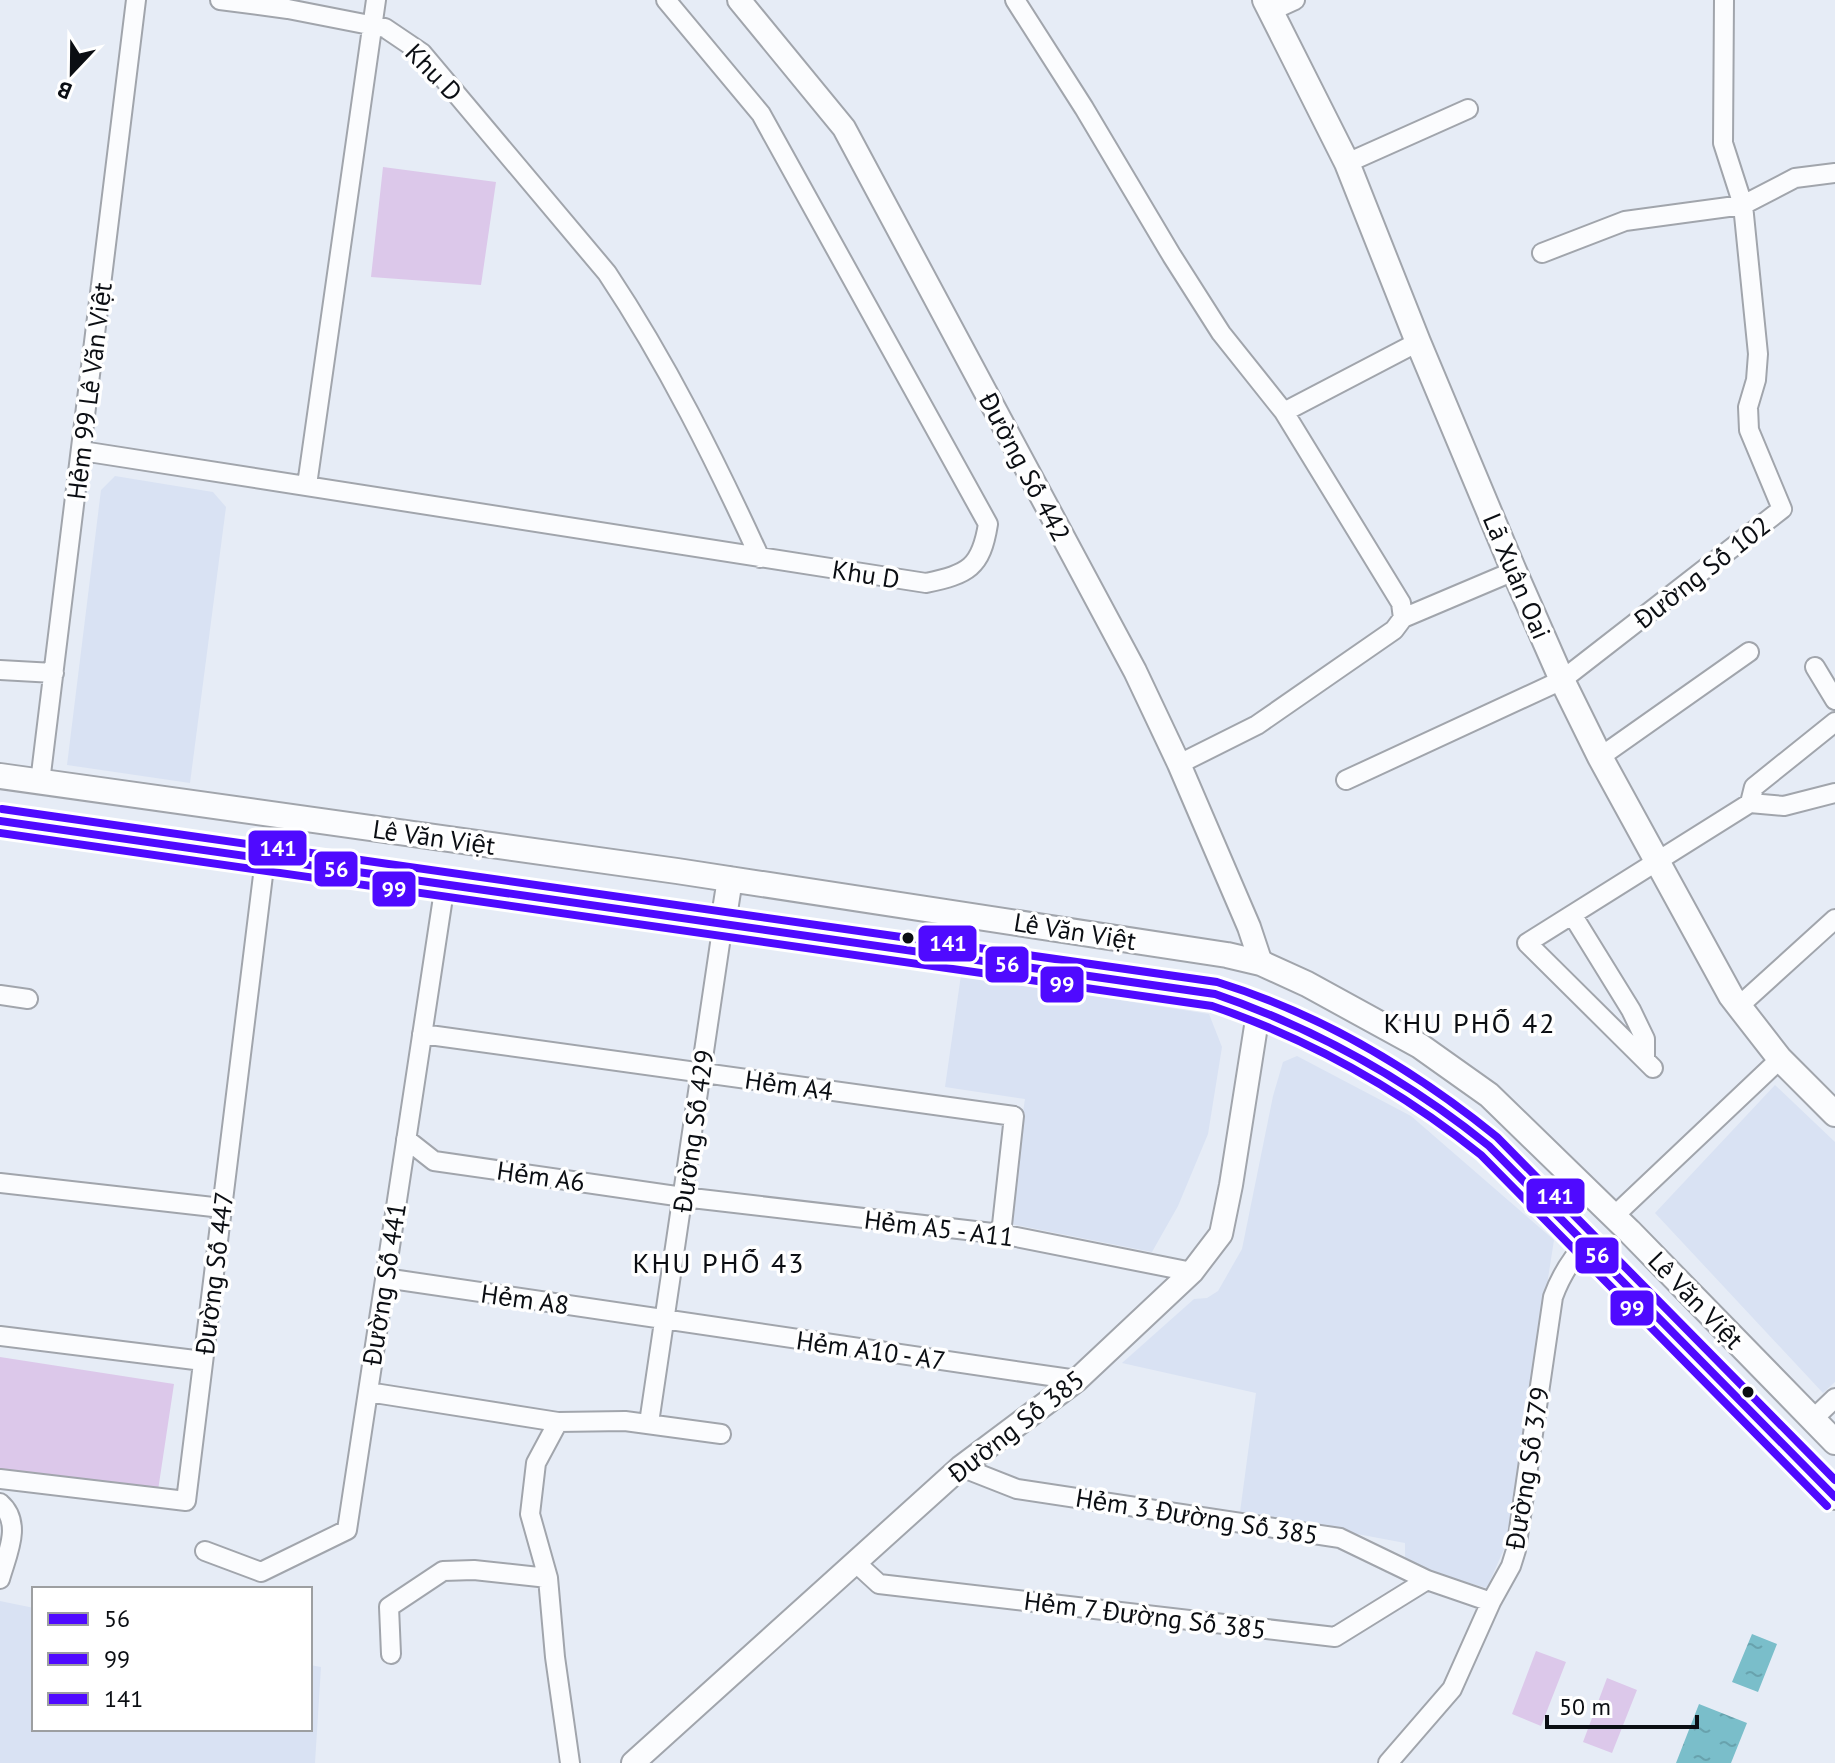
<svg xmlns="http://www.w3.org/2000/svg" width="1835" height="1763" font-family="'PT Sans',sans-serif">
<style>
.built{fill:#d9e2f3}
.park{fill:#dcc8ea}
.water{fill:url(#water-ripples)}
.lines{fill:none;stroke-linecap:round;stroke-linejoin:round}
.minor-casing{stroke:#a1a5ac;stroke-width:22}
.tertiary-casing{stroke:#a1a5ac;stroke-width:26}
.secondary-casing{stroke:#a1a5ac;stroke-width:28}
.minor{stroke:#fbfcfe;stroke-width:18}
.tertiary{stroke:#fbfcfe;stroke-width:22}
.secondary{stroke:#fbfcfe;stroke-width:24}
.bus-1-casing{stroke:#fff;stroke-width:14}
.bus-2-casing{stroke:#fff;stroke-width:14}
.bus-3-casing{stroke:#fff;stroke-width:14}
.bus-1{stroke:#4f0aff;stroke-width:8}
.bus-2{stroke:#4f0aff;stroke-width:8}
.bus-3{stroke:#4f0aff;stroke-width:8}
.bus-dot{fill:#0b0e13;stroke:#fff;stroke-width:3}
.labels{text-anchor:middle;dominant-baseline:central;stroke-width:7;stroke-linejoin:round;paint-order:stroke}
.street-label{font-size:26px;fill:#0b0e13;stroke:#fff}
.neighbourhood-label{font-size:28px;letter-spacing:2px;fill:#0b0e13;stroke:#fff}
.line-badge{stroke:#fff;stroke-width:3}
.badge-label{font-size:22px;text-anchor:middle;font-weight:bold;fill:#fff}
</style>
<defs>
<pattern id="water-ripples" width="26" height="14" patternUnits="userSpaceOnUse" patternTransform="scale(2)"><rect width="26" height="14" fill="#7abeca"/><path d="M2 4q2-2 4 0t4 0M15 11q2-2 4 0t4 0" fill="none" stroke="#68a2ad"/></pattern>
</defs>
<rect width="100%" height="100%" fill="#e6ecf6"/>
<!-- built -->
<path class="built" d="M115,476L213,492L226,507L190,783L67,765L101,490Z
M961,975L1209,1014L1222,1047L1208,1134L1178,1206L1152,1252L1006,1223L1025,1099L945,1087Z
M1297,1056L1411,1116L1554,1240L1507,1542L1487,1588L1405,1565V1543L1240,1512L1256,1393L1122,1363L1194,1299L1207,1298L1218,1291L1242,1249L1273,1096L1283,1062Z
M1775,1085L1835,1142V1382L1823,1393L1655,1213Z
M0,1601L34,1608V1729H310V1665L321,1667L315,1763H0Z"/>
<!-- park -->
<path class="park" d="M383,167L496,182L481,285L371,277Z
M0,1357L174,1384L157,1497L0,1472Z
M1536,1651L1566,1662L1541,1726L1512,1714Z
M1607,1678L1637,1690L1612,1753L1583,1742Z"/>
<!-- water -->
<path class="water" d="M1752,1634L1777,1644L1758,1692L1732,1682Z
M1699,1704L1747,1723L1731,1763H1676Z"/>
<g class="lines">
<!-- minor casing -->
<g class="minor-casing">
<path id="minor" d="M220,0L288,9L385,28L422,53L607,273C667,363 715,460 760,558
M1015,0L1084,108L1172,256L1221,333L1284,412L1401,603L1403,618
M1271,11L1295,0
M1347,163L1468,109
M1542,253L1625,221L1743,205L1723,143L1724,0
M1284,412L1418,342
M82,451L926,583C968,574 981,568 988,524L761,114L666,0
M307,485L376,0
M1815,667L1835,700
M0,670L54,673
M1600,757L1749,652
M1179,764L1257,725L1394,630L1403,618L1514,571
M1346,780L1562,680L1782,509L1749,430L1748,407L1756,380L1758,354L1743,205L1795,178L1835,173
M40,782L136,0
M1750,803L1784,806L1835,793
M1573,916L1631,1010L1645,1039V1059
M0,995L28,999
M1739,1006L1835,919
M422,1034L1014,1116L1001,1234
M1653,1068L1527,943L1750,803L1754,787L1835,722
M406,1139L434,1161L683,1197L1001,1234L1192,1272
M0,1183L222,1208
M1613,1217L1780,1059
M385,1278L1077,1380
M0,1336L203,1361
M368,1392L558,1422
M1812,1420L1835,1398
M649,1423L723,923
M961,1467L1017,1489L1340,1538L1427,1580L1491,1602
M0,1479L186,1501L265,859
M0,1503C23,1523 7,1554 0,1579
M205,1551L261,1572L347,1530L445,884
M855,1562L879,1584L1335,1637L1427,1580
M391,1654L389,1607L443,1571L474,1570L548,1578
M570,1763L555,1657L548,1578L530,1514L536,1463L558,1422L625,1421L721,1434
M1388,1763L1452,1689L1491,1602L1511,1566L1516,1550L1553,1297C1561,1275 1571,1259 1587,1242"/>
</g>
<!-- tertiary casing -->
<g class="tertiary-casing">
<path id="tertiary" d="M739,0L844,128L1135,671L1179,764L1249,927L1261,963
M633,1763L961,1467L1077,1380L1192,1272L1221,1234L1231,1185L1259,1007"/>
</g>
<!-- secondary casing -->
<g class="secondary-casing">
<path id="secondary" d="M1265,0L1347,163L1418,342L1514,571L1562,680L1600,757L1731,996L1780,1059L1835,1114
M0,776L677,871L1227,955L1261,963L1307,984L1420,1046L1489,1095L1629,1231L1835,1442
M0,821L1215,994C1315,1025 1409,1078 1489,1146C1511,1164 1528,1187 1549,1207C1647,1300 1735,1404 1835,1497
M723,923L730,879"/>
</g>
<!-- minor -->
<use href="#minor" class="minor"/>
<!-- tertiary -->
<use href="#tertiary" class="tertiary"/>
<!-- secondary -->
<use href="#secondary" class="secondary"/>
<!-- bus-1 casing -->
<g class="bus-1-casing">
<path id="bus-1" d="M0,821L1215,994C1317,1029 1406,1079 1489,1146L1835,1497"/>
</g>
<!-- bus-2 casing -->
<g class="bus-2-casing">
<path id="bus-2" d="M0,833L1212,1006C1312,1040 1399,1089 1481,1155L1827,1506"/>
</g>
<!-- bus-3 casing -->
<g class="bus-3-casing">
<path id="bus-3" d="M2,809L1217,982C1321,1014 1413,1069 1497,1137L1835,1480"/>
</g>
<!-- bus-1 -->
<use href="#bus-1" class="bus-1"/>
<!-- bus-2 -->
<use href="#bus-2" class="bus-2"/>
<!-- bus-3 -->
<use href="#bus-3" class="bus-3"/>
</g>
<!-- markers -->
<g class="bus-dot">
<circle cx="908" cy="938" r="7"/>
<circle cx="1748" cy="1392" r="7"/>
</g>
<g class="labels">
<!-- street labels -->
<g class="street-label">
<text transform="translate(434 72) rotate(46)">Khu D</text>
<text transform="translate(89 391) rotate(-83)">Hẻm 99 Lê Văn Việt</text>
<text transform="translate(1025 467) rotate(62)">Đường Số 442</text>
<text transform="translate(1702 572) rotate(-38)">Đường Số 102</text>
<text transform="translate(866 574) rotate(9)">Khu D</text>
<text transform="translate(1517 576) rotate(67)">Lã Xuân Oai</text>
<text transform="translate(434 837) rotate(8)">Lê Văn Việt</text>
<text transform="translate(1075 931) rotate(9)">Lê Văn Việt</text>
<text transform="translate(789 1085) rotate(8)">Hẻm A4</text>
<text transform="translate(693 1131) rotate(-82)">Đường Số 429</text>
<text transform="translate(541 1176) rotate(8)">Hẻm A6</text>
<text transform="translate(939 1228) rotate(7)">Hẻm A5 - A11</text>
<text transform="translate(214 1273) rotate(-83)">Đường Số 447</text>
<text transform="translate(384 1284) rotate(-81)">Đường Số 441</text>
<text transform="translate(525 1299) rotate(8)">Hẻm A8</text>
<text transform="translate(1696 1300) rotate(46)">Lê Văn Việt</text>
<text transform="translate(871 1350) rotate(8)">Hẻm A10 - A7</text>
<text transform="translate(1016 1426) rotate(-38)">Đường Số 385</text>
<text transform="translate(1527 1468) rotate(-81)">Đường Số 379</text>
<text transform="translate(1197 1516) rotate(9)">Hẻm 3 Đường Số 385</text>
<text transform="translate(1145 1615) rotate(7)">Hẻm 7 Đường Số 385</text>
</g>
<!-- neighbourhood labels -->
<g class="neighbourhood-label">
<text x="1470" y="1022">KHU PHỐ 42</text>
<text x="719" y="1262">KHU PHỐ 43</text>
</g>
</g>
<g class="line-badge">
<rect x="247" y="829" width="61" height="38" rx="8" fill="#4f0aff"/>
<rect x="313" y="850" width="46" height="38" rx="8" fill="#4f0aff"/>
<rect x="371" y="870" width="46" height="38" rx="8" fill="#4f0aff"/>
<rect x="917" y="924" width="61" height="39" rx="8" fill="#4f0aff"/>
<rect x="984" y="945" width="46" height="39" rx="8" fill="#4f0aff"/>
<rect x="1039" y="965" width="46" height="39" rx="8" fill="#4f0aff"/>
<rect x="1525" y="1177" width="61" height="38" rx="8" fill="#4f0aff"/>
<rect x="1574" y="1236" width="46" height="39" rx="8" fill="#4f0aff"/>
<rect x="1609" y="1289" width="46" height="38" rx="8" fill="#4f0aff"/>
</g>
<g class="badge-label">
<text x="278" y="856">141</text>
<text x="336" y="877">56</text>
<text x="394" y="897">99</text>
<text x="948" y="951">141</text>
<text x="1007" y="972">56</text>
<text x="1062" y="992">99</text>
<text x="1555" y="1204">141</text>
<text x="1597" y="1263">56</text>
<text x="1632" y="1316">99</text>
</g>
<!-- legend -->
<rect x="32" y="1587" width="280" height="144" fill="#ffffff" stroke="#9d9fa1" stroke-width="2"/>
<rect x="48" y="1613" width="40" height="12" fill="#4f0aff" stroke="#9d9fa1" stroke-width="2"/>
<text x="104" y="1627" font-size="24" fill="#0b0e13">56</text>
<rect x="48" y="1653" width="40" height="12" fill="#4f0aff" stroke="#9d9fa1" stroke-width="2"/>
<text x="104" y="1667" font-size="24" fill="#0b0e13">99</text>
<rect x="48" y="1693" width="40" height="12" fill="#4f0aff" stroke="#9d9fa1" stroke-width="2"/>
<text x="104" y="1707" font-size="24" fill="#0b0e13">141</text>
<!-- north arrow -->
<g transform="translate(72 72) rotate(202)" stroke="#ffffff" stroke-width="6" paint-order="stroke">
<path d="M0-6L14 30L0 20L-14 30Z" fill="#0b0e13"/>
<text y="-12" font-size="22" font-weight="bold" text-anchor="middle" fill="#0b0e13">B</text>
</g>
<!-- scale -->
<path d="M1547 1715v12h150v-12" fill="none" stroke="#0b0e13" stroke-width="4"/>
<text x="1559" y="1715" font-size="24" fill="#0b0e13" stroke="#ffffff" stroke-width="6" paint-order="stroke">50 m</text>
</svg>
